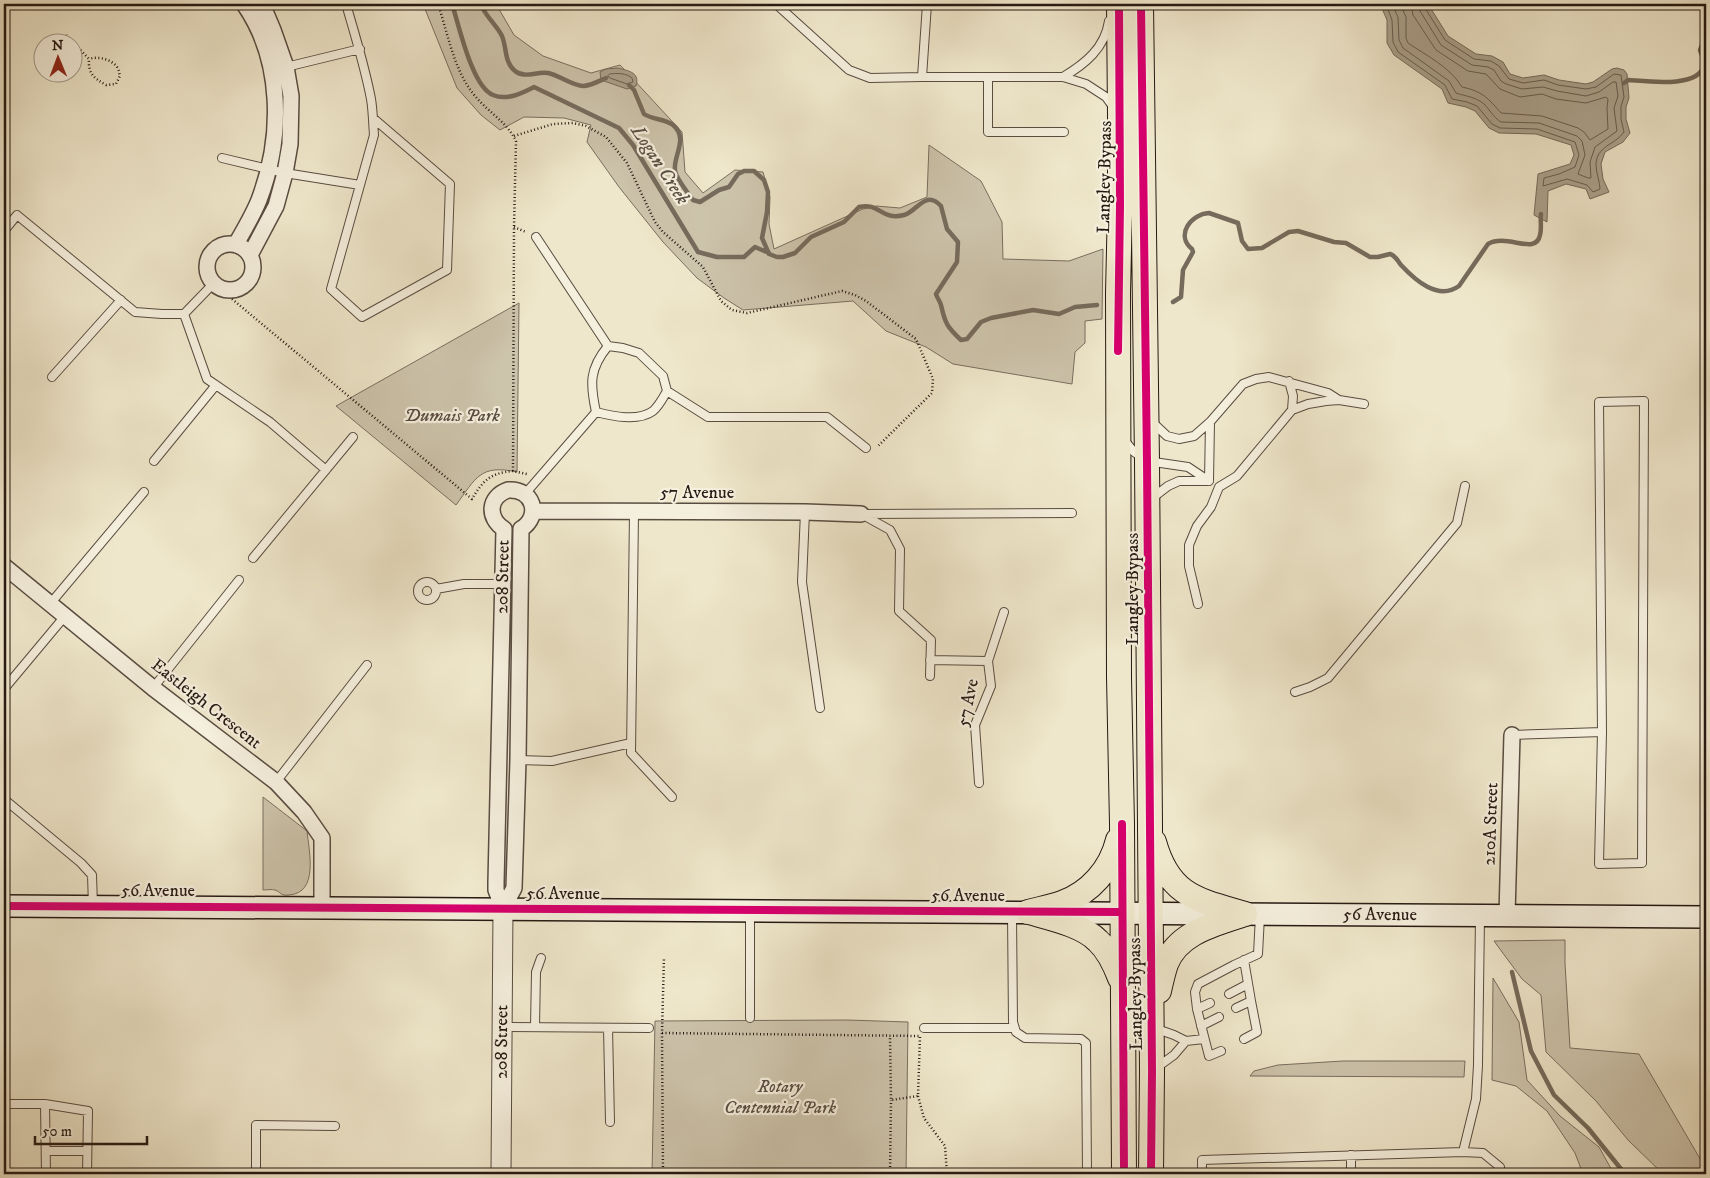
<svg xmlns="http://www.w3.org/2000/svg" width="1710" height="1178" font-family="'IM FELL DW Pica',serif">
<style>
.green{fill:#cdc4ac;stroke:#7a6e60}
.water{fill:#aba18c;stroke:#766b5c}
.lines{fill:none;stroke-linecap:round;stroke-linejoin:round}
.shore{stroke:#695d50;stroke-width:1}
.stream{stroke:#766b5c;stroke-width:4.5}
.service-casing{stroke:#594c41;stroke-width:10}
.minor-casing{stroke:#594c41;stroke-width:18}
.tertiary-casing{stroke:#594c41;stroke-width:21}
.secondary-casing{stroke:#271913;stroke-width:24}
.primary-casing{stroke:#271913;stroke-width:26}
.path{stroke:#271913;stroke-width:2.5;stroke-dasharray:1 2.5;stroke-linecap:butt}
.service{stroke:#f5efdd;stroke-width:8}
.minor{stroke:#f5efdd;stroke-width:15}
.tertiary{stroke:#f5efdd;stroke-width:19}
.secondary{stroke:#f5efdd;stroke-width:21}
.primary{stroke:#efe7cb;stroke-width:24}
.cycleway-casing{stroke:#f5efdd;stroke-width:11}
.cycleway{stroke:#d6006c;stroke-width:8}
.labels{text-anchor:middle;dominant-baseline:central;stroke-width:4.5;stroke-linejoin:round;paint-order:stroke}
.street-label{font-size:18px;fill:#271913;stroke:#f5efdd}
.park-label{font-size:18px;font-style:italic;fill:#594c41;stroke:#f5efdd}
.water-label{font-size:19px;font-style:italic;fill:#5c4f43;stroke:#f5efdd}
</style>
<rect width="100%" height="100%" fill="#efe7cb"/>
<filter id="stains"><feTurbulence type="fractalNoise" baseFrequency=".004" numOctaves="4"/><feColorMatrix values="0 0 0 0 .2 0 0 0 0 .09 0 0 0 0 .02 0 0 0 .5 -.17"/></filter>
<radialGradient id="worn" r=".72"><stop offset=".6" stop-color="#630" stop-opacity="0"/><stop offset="1" stop-color="#630" stop-opacity=".3"/></radialGradient>
<!-- green -->
<path class="green" d="M423,4H496L514,35L543,56L591,73L620,65L682,132L685,172L703,193L735,170L763,172L770,197L769,224L774,249L863,209L876,206L900,208L927,197L929,145L981,181L1002,222L1003,259L1069,261L1103,249L1102,319L1085,321V343L1075,352L1072,384L953,364L926,347L886,331L853,301L743,310L724,298L697,278L663,242L619,187L587,142L591,125L564,118L524,117L500,130L481,115L457,88Z
M519,303L517,472C480,464 476,478 456,505L336,406Z
M263,797L307,831C309,851 319,893 289,895C280,896 281,892 275,890C272,889 266,890 263,890Z
M1565,940V963L1570,1048L1639,1054L1706,1169V1174H1663L1628,1140L1596,1101L1546,1052L1541,995L1522,979L1494,941Z
M1493,978L1519,1022L1527,1080L1560,1116L1599,1147L1614,1174H1583L1575,1153L1547,1111L1516,1086L1492,1080Z
M847,1020L908,1022L906,1174H652L655,1021Z
M1343,1061H1465L1464,1077L1250,1076L1254,1071L1278,1065Z"/>
<!-- water -->
<path class="water" d="M1380,4H1428L1448,36L1476,54L1492,56L1503,62L1510,74L1523,78L1544,75L1559,80L1586,84L1593,82L1612,69L1617,68L1624,70L1627,74L1629,98L1626,107V119L1630,133L1623,142L1605,152L1601,164L1603,179L1609,192L1590,199L1586,189L1566,184L1548,191L1547,222L1534,215L1538,174L1570,164L1574,155L1571,145L1536,134L1499,133L1489,128L1475,111L1466,107L1448,103L1442,89L1394,55L1387,43V20Z
M618,68C630,71 640,73 636,86L627,89L601,80L600,72L606,69Z"/>
<g class="lines">
<!-- shore -->
<path class="shore" d="M1386,4L1392,20L1393,42L1398,52L1445,85L1452,99L1467,102L1477,106L1492,124L1500,128L1537,129L1575,142L1579,155L1575,167L1559,174L1544,178L1543,186L1567,179L1587,185L1593,192L1600,189C1600,182 1596,173 1596,165C1596,146 1615,145 1624,132L1621,119V106L1624,97L1621,75L1614,74L1596,87L1586,89L1558,85L1544,80L1523,83L1509,79L1499,66L1491,61L1474,59L1445,40L1425,8L1424,4
M1392,4L1398,17L1399,40L1403,48L1449,81L1456,93C1465,96 1476,97 1484,104C1490,110 1493,117 1501,122L1539,123L1577,136L1582,141L1585,155L1578,174L1588,178H1591L1590,162L1595,147L1617,131L1614,108L1618,96L1616,82H1613L1599,92L1586,96L1557,91L1543,87L1522,89L1506,84L1501,81L1494,70L1488,67L1472,65L1441,45L1420,11L1418,4
M1400,4L1406,17V38L1408,43C1427,56 1450,67 1462,87C1482,91 1488,98 1501,113L1542,116L1578,128L1584,132L1590,140L1608,129L1607,108L1608,99L1606,97L1586,103L1556,99L1542,94L1520,97L1500,89L1486,74L1468,71L1436,50L1413,15L1411,4
M610,74C618,73 626,73 632,78L633,82L627,84L610,78L608,76Z"/>
<!-- stream -->
<path class="stream" d="M452,4C459,25 472,87 493,95C507,101 522,93 534,87L619,128L633,145L698,252L717,257H744L755,247L769,253
M481,4C484,15 496,24 502,36C507,48 504,62 515,71C525,79 537,71 548,73C559,75 574,87 584,86C592,85 599,81 606,78
M1624,83L1628,80C1645,81 1699,89 1704,65C1706,59 1701,55 1700,50L1706,34
M629,85L634,90L644,114C653,120 663,118 673,125C689,138 673,156 675,170C675,177 688,193 693,200L700,202L719,190L729,187L738,174L744,171H754L764,180L768,192L767,212L762,238L769,254L777,257H783L795,253L811,237L844,222L859,207C880,202 881,221 904,215C917,212 925,189 941,206L947,229L958,242L957,262L936,294C937,298 940,301 941,305C945,323 947,327 961,340L967,339L981,322L991,318L1033,310L1059,314L1075,307L1097,305
M1173,302L1181,297L1183,270L1193,252L1192,249C1175,235 1191,214 1209,213L1238,223L1242,241L1248,249L1262,248L1289,232L1298,231L1334,242L1346,243L1370,257H1378L1390,254C1396,256 1397,260 1401,265C1415,280 1438,301 1459,286L1488,244C1507,233 1536,256 1540,235C1542,228 1540,221 1541,214
M1512,972L1531,1051L1554,1095L1588,1128L1625,1174"/>
<!-- service casing -->
<g class="service-casing">
<path id="service" d="M346,4C355,35 365,67 371,99C373,111 373,123 374,135L331,289L362,317L447,270L450,184L373,118
M776,4L849,70L870,78L922,77
M927,4L922,77H1063L1086,84L1106,97L1114,108
M286,67L360,49
M988,77V132H1064
M1063,77C1085,64 1105,48 1109,21
M222,158L285,173L360,185
M4,231L17,215L135,312L162,314H184L213,284
M536,237L608,346
M184,314L207,379L270,422L326,470
M52,377L121,300
M1289,381L1293,396L1292,410
M596,412C612,416 638,422 653,411C659,406 663,398 667,391L708,417H827L866,448
M596,412C590,384 589,369 608,346L623,348L639,353L663,376L667,391
M1151,421L1167,436L1179,439L1194,436L1210,422L1243,384L1256,379L1269,377L1328,393L1339,400
M1125,441L1134,452L1147,461L1188,467L1209,481
M154,461L216,385
M525,494L596,412
M1151,499L1168,486L1179,481H1209L1210,422
M634,512L631,753L672,797
M805,512L802,582L820,708
M861,514L1072,513
M863,515L890,530L900,549L899,611L931,640L930,676
M253,558L353,437
M418 591a9 9 0 1 1 18 0a9 9 0 1 1-18 0Z
M436,589L464,584H503
M50,604L144,492
M1198,604L1189,566V545L1197,526L1211,507L1219,487L1237,476L1292,410L1308,404L1326,401L1339,400L1364,404
M930,660L988,661L1004,612
M153,688L239,580
M4,689L65,616
M1295,692L1310,687L1328,678L1457,523L1465,486
M1512,735L1602,732L1599,864L1642,863L1644,401L1599,402L1602,732
M518,760L552,761L631,743
M276,782L367,665
M979,783L975,725L991,686L988,661
M4,799L81,863L92,875L93,906
M750,912V1018
M1012,914L1013,1022L1016,1032L1025,1038L1081,1039L1086,1043L1087,1174
M1229,994L1248,984
M1236,1008L1251,1001L1244,960
M1197,1009L1210,1003
M1201,1026L1219,1017
M502,1027L649,1028
M535,1027L536,972L541,958
M608,1028L610,1122
M924,1028H1014
M1154,1028L1174,1035L1186,1041L1204,1039
M1244,1039L1257,1032L1251,1001
M1221,1051L1209,1056L1197,1009L1195,992L1198,984L1234,965L1258,954L1260,916
M1156,1068L1174,1055L1186,1041
M4,1104H45L46,1174
M45,1104L88,1111L87,1174
M46,1151H87
M1463,1152L1476,1099L1478,1065L1480,917
M1351,1155V1174
M256,1174V1125L335,1126
M1202,1174V1160L1463,1152L1483,1153L1500,1167V1174"/>
</g>
<!-- minor casing -->
<g class="minor-casing">
<path id="minor" d="M207 267a23 23 0 1 1 46 0a23 23 0 1 1-46 0Z
M236,244C244,230 253,215 259,200C283,137 283,60 244,4
M250,255L276,206L285,173L290,144L291,96L286,67L273,30L262,4
M508,490C533,488 542,516 521,529L518,760L514,888L503,909L496,890V883L504,529C487,518 488,497 508,490Z
M533,511L805,512L861,514
M4,566L153,688L276,782L304,812L322,838V907
M1507,915L1512,735"/>
</g>
<!-- tertiary casing -->
<g class="tertiary-casing">
<g id="tertiary">
<path id="s1" d="M501,1174L503,909"/>
</g>
</g>
<!-- secondary casing -->
<g class="secondary-casing">
<g id="secondary">
<path id="s2" d="M4,906L1706,917"/>
</g>
</g>
<!-- primary casing -->
<g class="primary-casing">
<path id="primary" d="M1119,4L1120,117V205L1118,293L1119,677L1122,824L1124,1174
M1141,4L1147,461L1152,1071L1151,1174
M1154,842C1169,896 1197,900 1245,914
M1028,912C1039,909 1051,907 1062,903C1090,893 1111,869 1118,840
M1029,912C1050,918 1083,925 1098,941C1109,951 1115,965 1120,978
M1159,991C1161,982 1163,973 1166,964C1178,932 1216,924 1245,914"/>
</g>
<!-- path -->
<path class="path" d="M438,4C448,34 454,71 475,96C488,112 507,122 516,141L514,227L513,471L527,474
M66,35L89,59C88,74 94,78 106,85L116,84L120,76C119,73 119,70 117,67C111,59 98,56 89,59
M514,136L553,124L573,123L586,126L606,137L627,163L655,222L663,232L703,267L721,301L732,310L747,313L842,291L855,295L866,301L916,339L933,379L932,393L877,447
M514,227L526,232
M232,299L472,499C483,480 491,473 513,471
M662,1033L920,1036L918,1096L891,1100L890,1036
M918,1096L924,1118L945,1146L947,1174
M663,1174L662,1033L664,957
M890,1174L891,1100"/>
<!-- service -->
<use href="#service" class="service"/>
<!-- minor -->
<use href="#minor" class="minor"/>
<!-- tertiary -->
<use href="#tertiary" class="tertiary"/>
<!-- secondary -->
<use href="#secondary" class="secondary"/>
<!-- primary -->
<use href="#primary" class="primary"/>
<!-- cycleway casing -->
<g class="cycleway-casing">
<path id="cycleway" d="M1141,4L1147,461L1152,1071L1151,1174
M1118,351L1120,205L1119,4
M1122,824L1124,1174
M4,906L1122,912"/>
</g>
<!-- cycleway -->
<use href="#cycleway" class="cycleway"/>
</g>
<g class="labels">
<!-- street labels -->
<g class="street-label">
<text transform="translate(1105 177) rotate(-89)">Langley Bypass</text>
<text x="697" y="493">57 Avenue</text>
<text transform="translate(503 577) rotate(-89)">208 Street</text>
<text transform="translate(1133 589) rotate(-90)">Langley Bypass</text>
<text transform="translate(968 703) rotate(-78)">57 Ave</text>
<text transform="translate(206 704) rotate(38)">Eastleigh Crescent</text>
<text transform="translate(1491 824) rotate(-88)">210A Street</text>
<text x="158" y="891">56 Avenue</text>
<text x="563" y="894">56 Avenue</text>
<text x="968" y="896">56 Avenue</text>
<text stroke="none"><textPath href="#s2" startOffset="1376">56 Avenue</textPath></text>
<text transform="translate(1136 994) rotate(-91)">Langley Bypass</text>
<text stroke="none"><textPath href="#s1" startOffset="132">208 Street</textPath></text>
</g>
<!-- park labels -->
<g class="park-label">
<text x="452" y="416">Dumais Park</text>
<text x="780" y="1087">Rotary<tspan x="780" dy="21">Centennial Park</tspan></text>
</g>
<!-- water labels -->
<g class="water-label">
<text transform="translate(660 165) rotate(57)">Logan Creek</text>
</g>
</g>
<!-- margin -->
<rect width="1710" height="1178" fill="none" stroke="#efe7cb" stroke-width="20"/>
<rect x="5" y="5" width="1700" height="1168" fill="none" stroke="#271913" stroke-width="2.5"/>
<rect x="10" y="10" width="1690" height="1158" fill="none" stroke="#271913"/>
<!-- north arrow -->
<g transform="translate(58 58) rotate(359)"><circle r="24" fill="#f5efdd" stroke="#a3998c"/>
<path d="M0-4L9 19L0 12L-9 19Z" fill="#8f2418"/>
<text y="-8" font-size="14" font-weight="bold" text-anchor="middle" fill="#271913">N</text>
</g>
<!-- scale -->
<path d="M35 1136v8h112v-8" fill="none" stroke="#271913" stroke-width="2.5"/>
<text x="42" y="1136" font-size="15" fill="#271913" stroke="#f5efdd" stroke-width="4" paint-order="stroke">50 m</text>
<rect width="100%" height="100%" filter="url(#stains)"/>
<rect width="100%" height="100%" fill="url(#worn)"/>
</svg>
